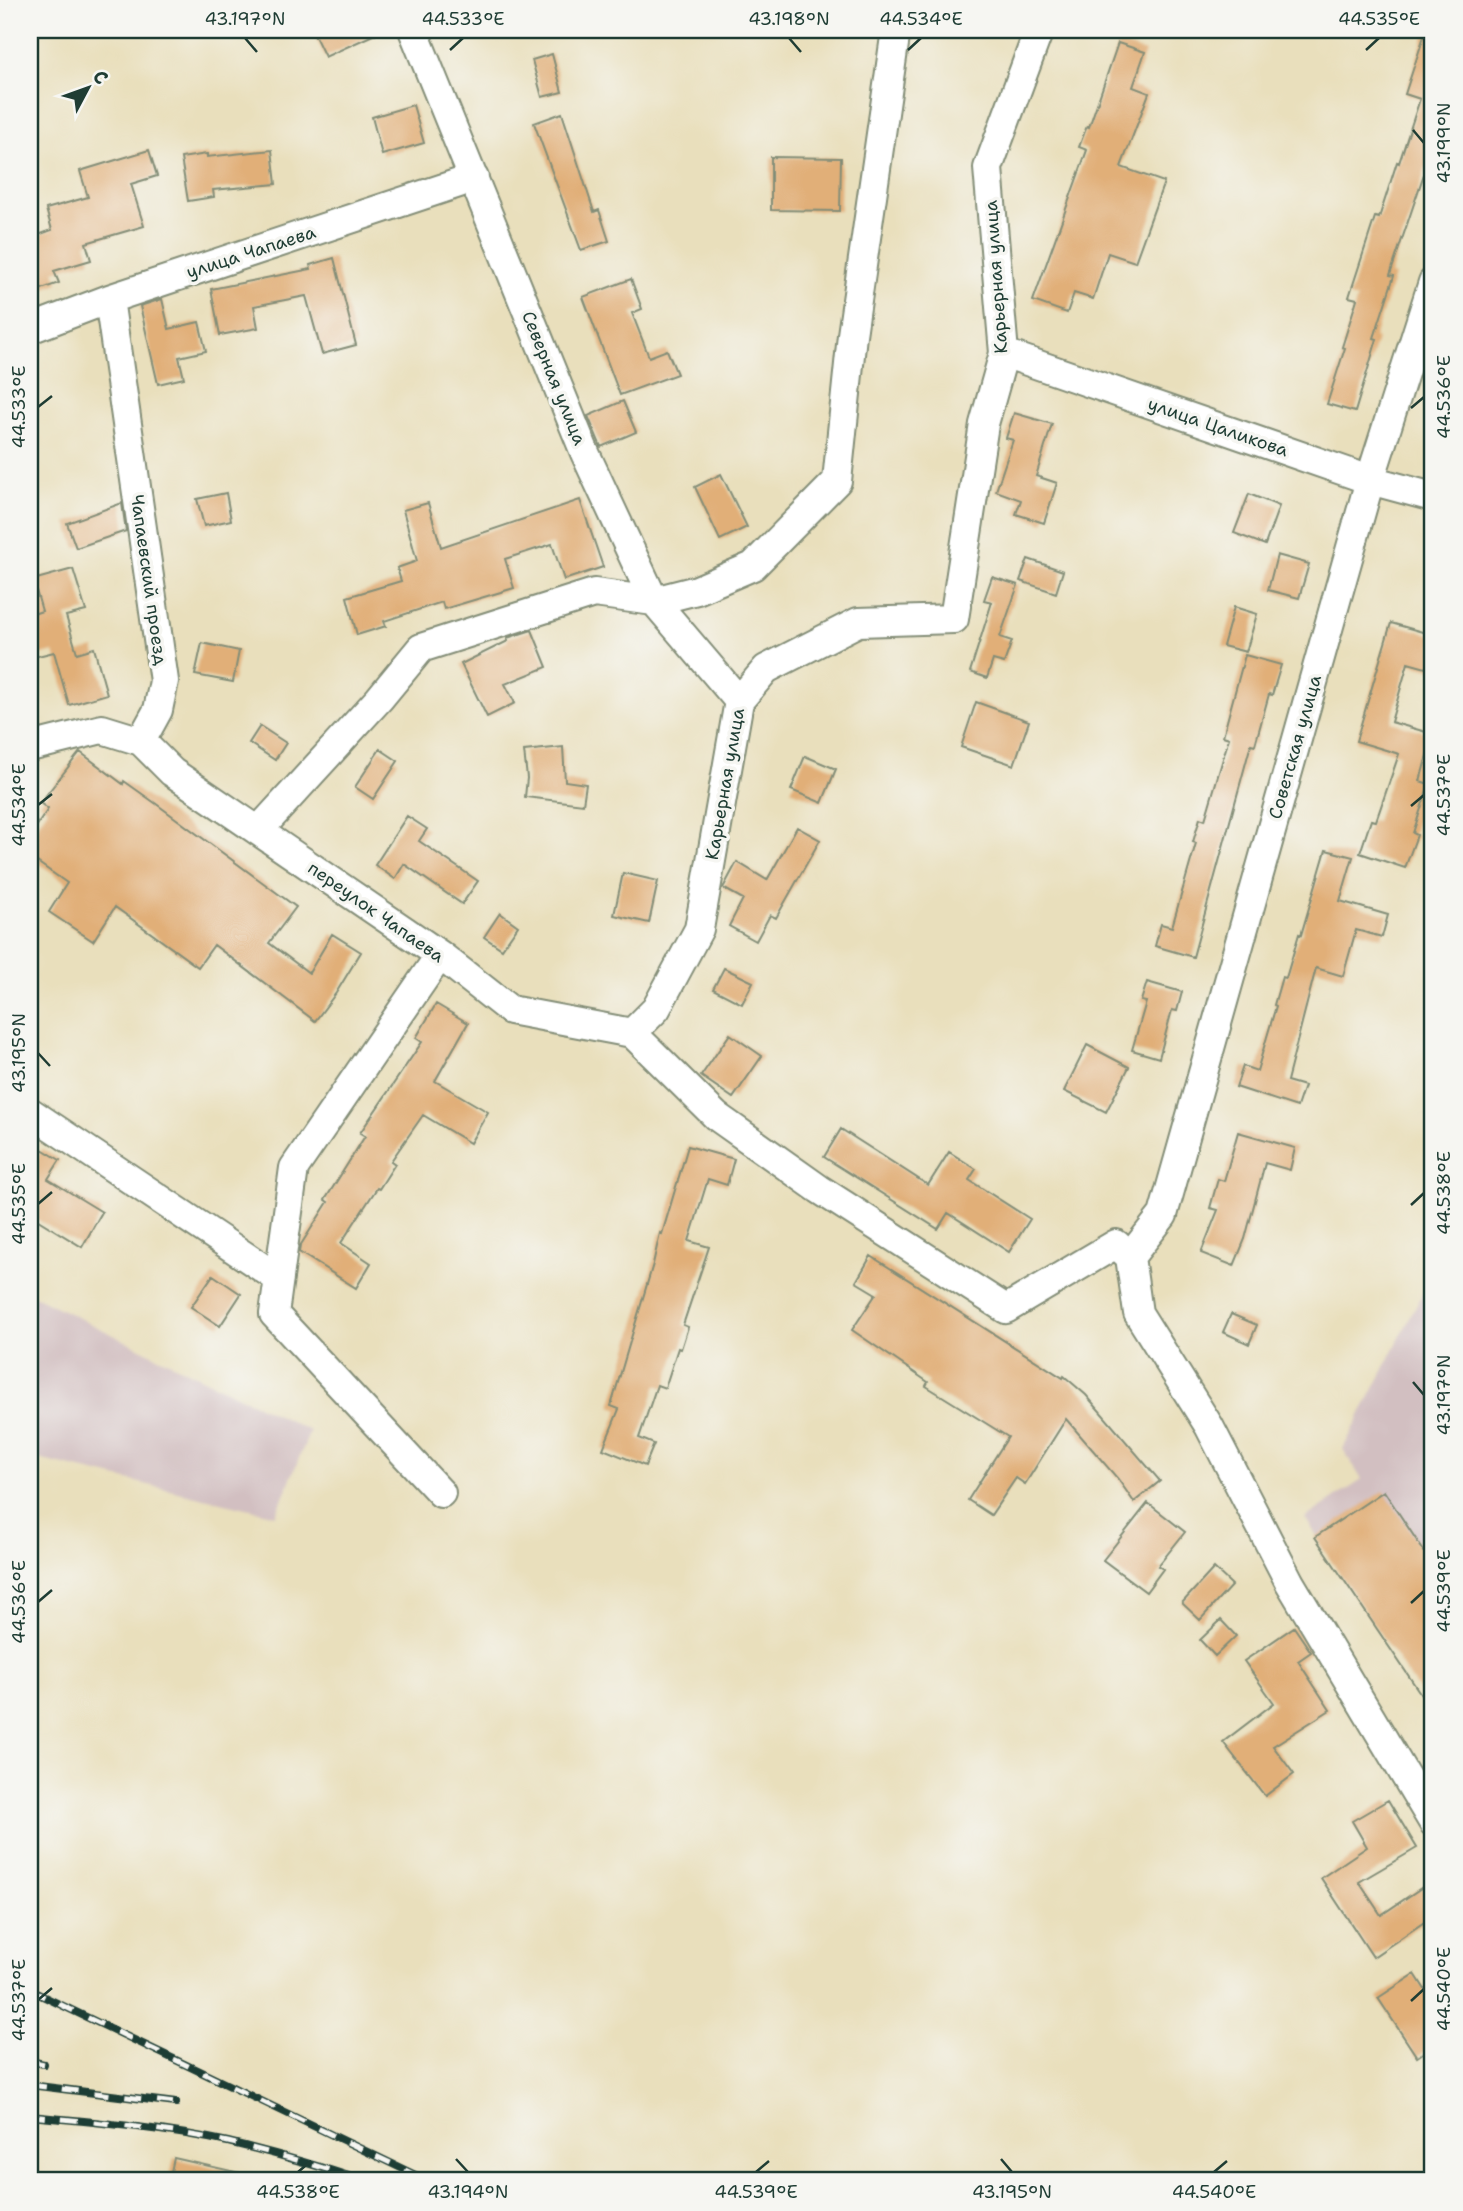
<svg xmlns="http://www.w3.org/2000/svg" width="1463" height="2211" font-family="'Shantell Sans',sans-serif">
<style>
.industrial{fill:#d2bfc1}
.building{fill:#e1af78}
.lines{fill:none;stroke-linecap:round;stroke-linejoin:round}
.minor-casing{stroke:#848e78;stroke-width:32}
.minor{stroke:#fff;stroke-width:28}
.rail-casing{stroke:#1f3d34;stroke-width:8}
.rail{stroke:#f6f6f2;stroke-width:5;stroke-dasharray:16;stroke-linecap:butt}
.ticks{fill:none;stroke:#1f3d34;stroke-width:2.5}
.labels{text-anchor:middle;dominant-baseline:central;stroke-width:7;stroke-linejoin:round;paint-order:stroke}
.street-label{font-size:18px;fill:#1f3d34;stroke:#f6f6f2}
.neatline{fill:none;stroke:#1f3d34;stroke-width:2.5}
.ticks-label{font-size:18px;text-anchor:middle;fill:#1f3d34}
</style>
<rect width="100%" height="100%" fill="#f6f6f2"/>
<filter id="ink" filterUnits="userSpaceOnUse"><feTurbulence type="fractalNoise" baseFrequency=".0143" numOctaves="2"/><feDisplacementMap in="SourceGraphic" scale="14" xChannelSelector="R" yChannelSelector="G"/><feConvolveMatrix kernelMatrix="1 2 1 2 8 2 1 2 1" color-interpolation-filters="sRGB"/></filter>
<filter id="wash" filterUnits="userSpaceOnUse"><feTurbulence type="fractalNoise" baseFrequency=".00686" numOctaves="4" result="noise"/><feDisplacementMap in="SourceGraphic" scale="28" xChannelSelector="R" yChannelSelector="G"/><feGaussianBlur stdDeviation="1.57" result="paint"/><feColorMatrix in="noise" values="0 0 0 0 0 0 0 0 0 0 0 0 0 0 0 0 0 1.4 0 .05"/><feComposite in="paint" operator="in"/></filter>
<g filter="url(#wash)">
<rect width="100%" height="100%" fill="#e9dfbc"/>
<!-- industrial -->
<path class="industrial" d="M1433,1273V1710L1305,1518L1362,1480L1343,1449Z
M30,1294L310,1431L276,1515L30,1457Z"/>
<g id="blocks">
<!-- building -->
<path class="building" d="M312,30H384L325,57Z
M1426,30H1433V147L1390,275L1394,276L1374,338L1377,339L1355,412L1327,404L1345,348L1342,347L1357,299L1349,297L1375,217L1379,218L1397,162L1399,163L1420,99L1405,94Z
M1118,43L1145,52L1133,87L1149,93L1121,167L1164,182L1135,262L1108,253L1093,299L1074,293L1067,313L1033,301L1087,150L1079,147L1087,126L1089,127Z
M552,54L562,92L542,97L532,60Z
M413,105L424,143L382,155L372,117Z
M562,113L594,212L599,210L609,241L581,250L534,123Z
M149,150L157,176L131,184L144,226L86,243L91,260L54,271L59,283L39,290L30,264V238L52,230L46,209L88,197L80,171Z
M272,150L276,184L213,190L214,197L188,201L181,158L207,154V157Z
M771,157L841,158L840,211L771,210Z
M334,258L356,345L322,354L306,296L254,306L258,328L220,335L211,289L311,269L310,265Z
M631,279L642,309L632,313L649,357L667,350L677,374L620,395L583,297Z
M162,299L169,329L199,322L206,351L179,357L184,378L158,384L140,306Z
M623,401L636,432L601,447L588,416Z
M1014,413L1052,424L1036,476L1057,483L1044,523L1016,514L1021,500L996,491L1013,440L1006,438Z
M721,474L747,527L720,540L695,487Z
M226,493L231,520L204,526L197,499Z
M1249,494L1279,506L1265,545L1234,533Z
M580,500L603,567L564,580L552,544L505,559L514,588L444,609L442,602L384,621L386,626L357,635L347,597L401,581L397,568L417,561L403,510L428,503L441,547Z
M122,503L126,531L76,548L67,523Z
M1277,555L1309,564L1299,598L1268,590Z
M1028,559L1063,571L1056,593L1020,581Z
M73,569L86,611L66,616L77,653L94,648L107,694L69,705L54,652L30,658V615L42,611L33,580Z
M992,577L1018,585L1000,637L1012,641L1004,663L993,660L987,678L970,672L992,602L984,600Z
M1234,607L1257,614L1246,652L1223,646Z
M1391,623L1433,635V670L1408,663L1391,722L1433,734L1420,781L1429,784L1413,833L1417,835L1405,868L1360,853L1371,820L1376,821L1399,754L1356,741Z
M532,630L547,667L505,684L515,703L487,717L461,664L508,641L507,638Z
M202,643L239,651L233,682L195,675Z
M1245,655L1281,665L1272,695L1269,694L1255,745L1251,744L1193,957L1155,946L1161,924L1172,927L1196,843L1193,842L1200,818L1205,820L1229,738L1223,736Z
M976,702L1029,721L1014,765L961,747Z
M260,726L286,743L275,760L249,743Z
M563,747L565,781L586,784L583,804L525,797L527,778L524,751Z
M380,749L398,761L373,799L355,787Z
M80,752L123,784L124,781L155,803L296,907L269,943L309,973L332,934L361,952L336,993L315,1021L214,945L198,967L115,907L93,941L49,912L67,883L30,857V836L48,809L40,803Z
M805,756L836,769L822,803L791,790Z
M407,816L427,829L419,841L478,881L462,904L404,864L395,879L375,865Z
M797,827L820,840L776,918L770,915L756,941L729,926L743,899L723,888L737,862L767,880Z
M1326,850L1353,857L1340,901L1388,915L1382,937L1356,930L1343,976L1316,968L1287,1081L1304,1086L1297,1107L1236,1087L1243,1066L1257,1071L1276,1006L1274,1005L1282,977L1286,978L1299,934L1301,935Z
M623,873L658,881L649,923L614,915Z
M500,913L518,926L502,949L484,937Z
M724,968L753,982L742,1004L713,989Z
M1147,982L1182,992L1177,1011L1172,1010L1159,1058L1132,1050L1146,1002L1141,1001Z
M436,1004L468,1023L435,1081L488,1112L470,1143L423,1115L391,1161L395,1164L379,1189L377,1188L341,1243L371,1263L356,1288L299,1252L300,1246L328,1202L325,1200L365,1136L360,1133L422,1042L416,1038Z
M730,1034L762,1056L733,1098L701,1076Z
M1087,1045L1129,1067L1106,1112L1064,1091Z
M841,1129L928,1185L949,1152L976,1169L969,1180L1030,1219L1009,1252L948,1213L938,1229L824,1157Z
M1238,1132L1295,1148L1290,1170L1265,1163L1245,1239L1234,1266L1201,1253L1218,1210L1210,1208L1218,1179L1224,1181Z
M688,1146L734,1159L727,1185L708,1179L689,1241L709,1247L683,1325L688,1327L681,1349L678,1348L665,1388L657,1385L639,1438L654,1444L645,1466L603,1449L619,1409L611,1406L653,1264L660,1233L662,1234Z
M42,1149L60,1160L48,1179L102,1212L82,1247L30,1215V1169Z
M871,1256L1063,1378L1064,1376L1086,1395L1160,1481L1134,1502L1118,1479L1066,1419L1025,1484L1016,1478L991,1515L968,1500L1008,1437L926,1386L928,1382L852,1330L876,1294L856,1282Z
M213,1275L241,1294L220,1326L191,1307Z
M1231,1314L1257,1325L1249,1344L1223,1332Z
M1384,1491L1433,1565V1712L1315,1537Z
M1148,1503L1185,1532L1158,1566L1163,1569L1146,1592L1103,1560Z
M1214,1568L1232,1585L1200,1620L1182,1603Z
M1221,1620L1236,1636L1215,1656L1200,1640Z
M1294,1627L1311,1652L1298,1661L1330,1710L1273,1746L1294,1774L1265,1796L1223,1742L1274,1703L1244,1661Z
M1388,1800L1417,1848L1359,1882L1381,1915L1433,1880V1916L1373,1957L1321,1878L1367,1847L1352,1821Z
M1415,1974L1433,2002V2046L1417,2057L1378,1998Z
M174,2158L240,2173L239,2181H169Z"/>
</g>
</g>
<g filter="url(#ink)">
<use href="#blocks" fill-opacity="0" stroke="#848e78" stroke-width="2"/>
<g class="lines">
<!-- minor casing -->
<g class="minor-casing">
<path id="minor" d="M413,30L585,453L654,601L739,701
M1039,30L988,168L1004,353L984,424L954,619L858,622L766,669L739,701L699,929L656,1009L632,1033L716,1116L819,1189L1006,1309L1116,1244L1130,1257
M1433,282L1370,480L1163,1215L1130,1257L1138,1313L1209,1426L1290,1583L1433,1822
M30,329L109,299L474,178
M1004,353L1370,480L1433,497
M141,741L172,772L440,955L510,1010L632,1033
M30,747L102,729L141,741L158,710L164,681L109,299
M258,831L379,699L421,648L594,593L654,601L697,590L753,566L837,481L852,335L896,30
M440,955L294,1168L274,1314L441,1493
M30,1112L279,1279"/>
</g>
<!-- minor -->
<use href="#minor" class="minor"/>
<!-- rail casing -->
<g class="rail-casing">
<path id="rail" d="M30,1990L428,2181
M30,2061L44,2064
M30,2085L176,2103
M30,2116C95,2122 164,2128 228,2142C274,2153 319,2166 364,2181"/>
</g>
<!-- rail -->
<use href="#rail" class="rail"/>
</g>
</g>
<!-- ticks -->
<path class="ticks" d="M245,38L257,52M789,38L801,52M450,50L463,38M908,50L921,38M1366,50L1379,38M1413,130L1424,143M38,407L52,396M1411,408L1424,397M38,805L52,794M1411,806L1424,795M38,1053L50,1066M38,1204L52,1192M1411,1205L1424,1193M1413,1382L1424,1395M38,1602L52,1590M1411,1603L1424,1591M38,2000L52,1988M1411,2001L1424,1989M456,2159L468,2172M1001,2159L1012,2172M298,2172L311,2161M756,2172L769,2161M1214,2172L1227,2161"/>
<g class="labels">
<!-- street labels -->
<g class="street-label">
<text transform="translate(251 252) rotate(-18)">улица Чапаева</text>
<text transform="translate(996 277) rotate(-94)">Карьерная улица</text>
<text transform="translate(554 378) rotate(68)">Северная улица</text>
<text transform="translate(1218 427) rotate(19)">улица Цаликова</text>
<text transform="translate(149 580) rotate(82)">Чапаевский проезд</text>
<text transform="translate(1295 747) rotate(-74)">Советская улица</text>
<text transform="translate(725 784) rotate(-80)">Карьерная улица</text>
<text transform="translate(376 912) rotate(35)">переулок Чапаева</text>
</g>
</g>
<!-- margin -->
<rect width="1463" height="2211" fill="none" stroke="#f6f6f2" stroke-width="77"/>
<!-- north arrow -->
<g transform="translate(88 88) rotate(49)" stroke="#f6f6f2" stroke-width="5" paint-order="stroke">
<path d="M0-5L12 26L0 18L-12 26Z" fill="#1f3d34"/>
<text y="-10" font-size="19" font-weight="bold" text-anchor="middle" fill="#1f3d34">С</text>
</g>
<rect x="38" y="38" width="1386" height="2134" class="neatline"/>
<g class="ticks-label">
<text x="245" y="25">43.197°N</text>
<text x="463" y="25">44.533°E</text>
<text x="789" y="25">43.198°N</text>
<text x="921" y="25">44.534°E</text>
<text x="1379" y="25">44.535°E</text>
<text transform="translate(1444 143) rotate(-90)" y="6">43.199°N</text>
<text transform="translate(1444 397) rotate(-90)" y="6">44.536°E</text>
<text transform="translate(19 407) rotate(-90)" y="6">44.533°E</text>
<text transform="translate(1444 795) rotate(-90)" y="6">44.537°E</text>
<text transform="translate(19 805) rotate(-90)" y="6">44.534°E</text>
<text transform="translate(19 1053) rotate(-90)" y="6">43.195°N</text>
<text transform="translate(1444 1193) rotate(-90)" y="6">44.538°E</text>
<text transform="translate(19 1204) rotate(-90)" y="6">44.535°E</text>
<text transform="translate(1444 1395) rotate(-90)" y="6">43.197°N</text>
<text transform="translate(1444 1591) rotate(-90)" y="6">44.539°E</text>
<text transform="translate(19 1602) rotate(-90)" y="6">44.536°E</text>
<text transform="translate(1444 1989) rotate(-90)" y="6">44.540°E</text>
<text transform="translate(19 2000) rotate(-90)" y="6">44.537°E</text>
<text x="298" y="2198">44.538°E</text>
<text x="468" y="2198">43.194°N</text>
<text x="756" y="2198">44.539°E</text>
<text x="1012" y="2198">43.195°N</text>
<text x="1214" y="2198">44.540°E</text>
</g>
</svg>
